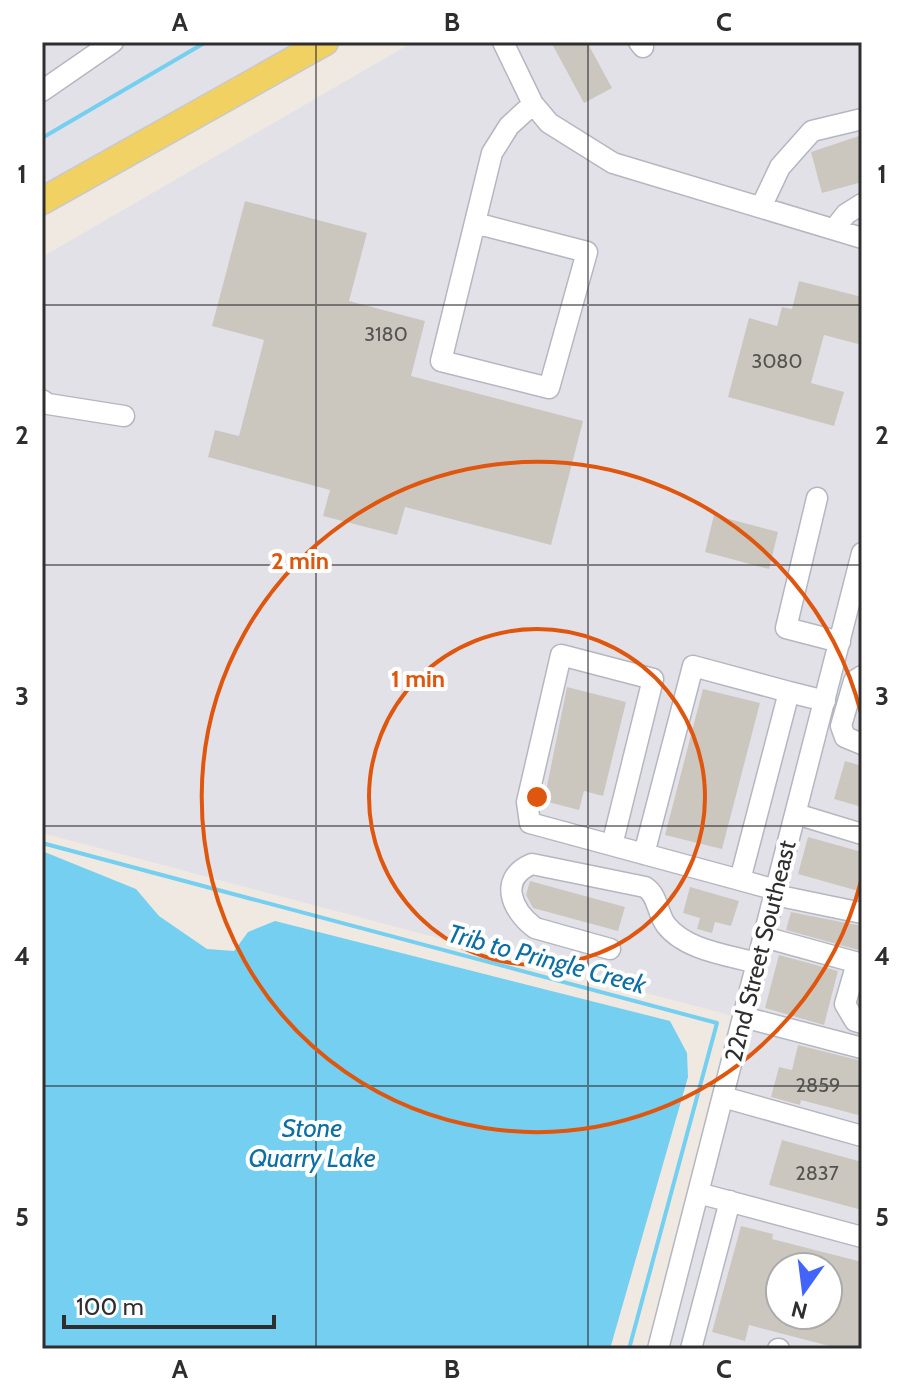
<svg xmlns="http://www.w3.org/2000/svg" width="904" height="1391" font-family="Cabin,sans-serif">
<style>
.industrial{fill:#e3e1e8;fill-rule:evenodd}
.water{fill:#75cff0}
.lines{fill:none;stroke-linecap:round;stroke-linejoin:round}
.stream{stroke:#75cff0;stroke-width:4}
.building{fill:#cbc7bf;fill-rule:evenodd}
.minor-casing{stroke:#b4b7c1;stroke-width:23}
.major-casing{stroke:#c9c9c9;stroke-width:29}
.minor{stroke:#fff;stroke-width:20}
.major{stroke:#f2d163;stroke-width:26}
.grid{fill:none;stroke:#2e2e2e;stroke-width:2;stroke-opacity:0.55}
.ring{fill:none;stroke:#df570e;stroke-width:4}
.labels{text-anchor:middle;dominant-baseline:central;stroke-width:8;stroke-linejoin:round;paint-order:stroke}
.number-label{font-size:20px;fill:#555452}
.street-label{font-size:24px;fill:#2e2e2e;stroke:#fff}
.water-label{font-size:26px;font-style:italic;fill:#0d6fa3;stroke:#fff}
.centre{fill:#df570e;stroke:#fff;stroke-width:4}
.ring-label{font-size:24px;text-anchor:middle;font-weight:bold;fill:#df570e;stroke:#fff;stroke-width:8;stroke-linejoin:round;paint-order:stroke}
.neatline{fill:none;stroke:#2e2e2e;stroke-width:3}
.grid-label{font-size:26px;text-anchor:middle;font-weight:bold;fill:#2e2e2e}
</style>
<rect width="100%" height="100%" fill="#efe9e1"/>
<!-- industrial -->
<path class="industrial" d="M42,42H299L42,195Z
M413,42H862V1349H669L752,1021L42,833V257ZM780,1267H828V1315H780Z"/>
<!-- water -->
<path class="water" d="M42,851L136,889L159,916L207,949L234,951L248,932L275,921L670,1021L687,1053L688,1077L610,1349H42Z"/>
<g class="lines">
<!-- stream -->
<path class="stream" d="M42,138L206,42
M42,843L717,1023L629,1349"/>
</g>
<!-- building -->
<path class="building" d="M551,42H587L612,88L584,103Z
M862,135V182L822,193L811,152Z
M245,201L367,233L349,301L425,321L411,376L583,421L551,545L405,507L397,535L323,516L330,490L208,457L215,430L239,436L264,340L212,326Z
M799,281L862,297V345L824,335L811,383L844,392L834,426L728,397L749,318L777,326L782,307L792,309Z
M714,515L778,532L769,569L705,552Z
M567,687L626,702L603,796L584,791L579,810L544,801Z
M703,689L760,703L722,849L665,835Z
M845,761L862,766V807L834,799Z
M808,837L862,852V892L798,874Z
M530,881L625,907L618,931L533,908L526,895Z
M690,887L739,901L731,926L715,922L712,933L697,929L700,918L683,913Z
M791,912L862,926V951L786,930Z
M779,955L838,971L824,1025L765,1008Z
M798,1045L862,1061V1116L801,1100L800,1105L771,1097L779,1067L792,1070Z
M782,1140L862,1162V1210L769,1185Z
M741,1226L773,1234L772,1239L862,1262V1349H841L749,1325L745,1341L712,1332ZM780,1267H828V1315H780Z"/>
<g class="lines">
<!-- minor casing -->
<g class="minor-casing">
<path id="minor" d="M503,42L533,104L549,123L613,163L862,238
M639,42L643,47
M42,91L113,42
M762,205L780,167L812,131L862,119
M475,223L587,252L549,388L441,361L492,153L509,126L533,104
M835,228L846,214L862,204
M42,400L48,404L124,416
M817,498L786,628L840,642
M862,676L854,681L841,726L845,737L862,744
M796,814L862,834
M612,845L653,679L561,655L527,802L530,823L740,880
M644,854L693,666L789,692
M776,890L740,880L789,692L825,701
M775,895L862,913
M764,937L862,964
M610,949L535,928C511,910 498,878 532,864L645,887C658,895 657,913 666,925C685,950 728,955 757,963
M857,963L845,1004L855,1021L862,1023
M743,1017L862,1048
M723,1097L862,1136
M698,1193L862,1237
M658,1349L862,553
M691,1349L730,1201
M778,1349H779"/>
</g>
<!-- major casing -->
<g class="major-casing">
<path id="major" d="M42,201L325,42"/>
</g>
<!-- minor -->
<use href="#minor" class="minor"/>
<!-- major -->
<use href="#major" class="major"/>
</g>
<!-- grid -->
<path class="grid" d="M316,42V1349M588,42V1349M42,305H862M42,565H862M42,826H862M42,1086H862"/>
<!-- distance rings -->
<g class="ring">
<circle cx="537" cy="797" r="168"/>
<path d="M861 881A335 335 0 1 1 861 713"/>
</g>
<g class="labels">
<!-- number labels -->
<g class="number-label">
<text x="386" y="334">3180</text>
<text x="777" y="361">3080</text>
<text x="818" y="1085">2859</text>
<text x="817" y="1173">2837</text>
</g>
<!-- street labels -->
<g class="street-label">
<text transform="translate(760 951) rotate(-76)">22nd Street Southeast</text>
</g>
<!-- water labels -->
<g class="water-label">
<text transform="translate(547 959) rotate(15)">Trib to Pringle Creek</text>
<text x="312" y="1128">Stone<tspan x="312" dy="30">Quarry Lake</tspan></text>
</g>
</g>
<circle cx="537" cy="797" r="12" class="centre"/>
<g class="ring-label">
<text x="300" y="569">2 min</text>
<text x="418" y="687">1 min</text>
</g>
<!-- border -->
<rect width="904" height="1391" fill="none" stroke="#ffffff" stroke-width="88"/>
<!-- north arrow -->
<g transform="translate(804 1291) rotate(194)"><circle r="38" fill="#ffffff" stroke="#ababab" stroke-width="2"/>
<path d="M0-6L14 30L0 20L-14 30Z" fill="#4264fb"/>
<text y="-12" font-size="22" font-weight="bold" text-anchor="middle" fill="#2e2e2e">N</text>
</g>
<!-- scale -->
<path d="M64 1315v12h210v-12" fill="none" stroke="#2e2e2e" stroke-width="4"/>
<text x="76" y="1315" font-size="24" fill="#2e2e2e" stroke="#ffffff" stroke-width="6" paint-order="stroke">100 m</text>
<rect x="44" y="44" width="816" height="1303" class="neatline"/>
<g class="grid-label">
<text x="180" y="31">A</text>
<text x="452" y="31">B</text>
<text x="724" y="31">C</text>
<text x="22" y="183">1</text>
<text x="882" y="183">1</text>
<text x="22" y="444">2</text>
<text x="882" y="444">2</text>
<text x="22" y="705">3</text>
<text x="882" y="705">3</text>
<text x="22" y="965">4</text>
<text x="882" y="965">4</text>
<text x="22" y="1226">5</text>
<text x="882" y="1226">5</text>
<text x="180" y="1378">A</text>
<text x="452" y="1378">B</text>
<text x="724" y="1378">C</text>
</g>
</svg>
